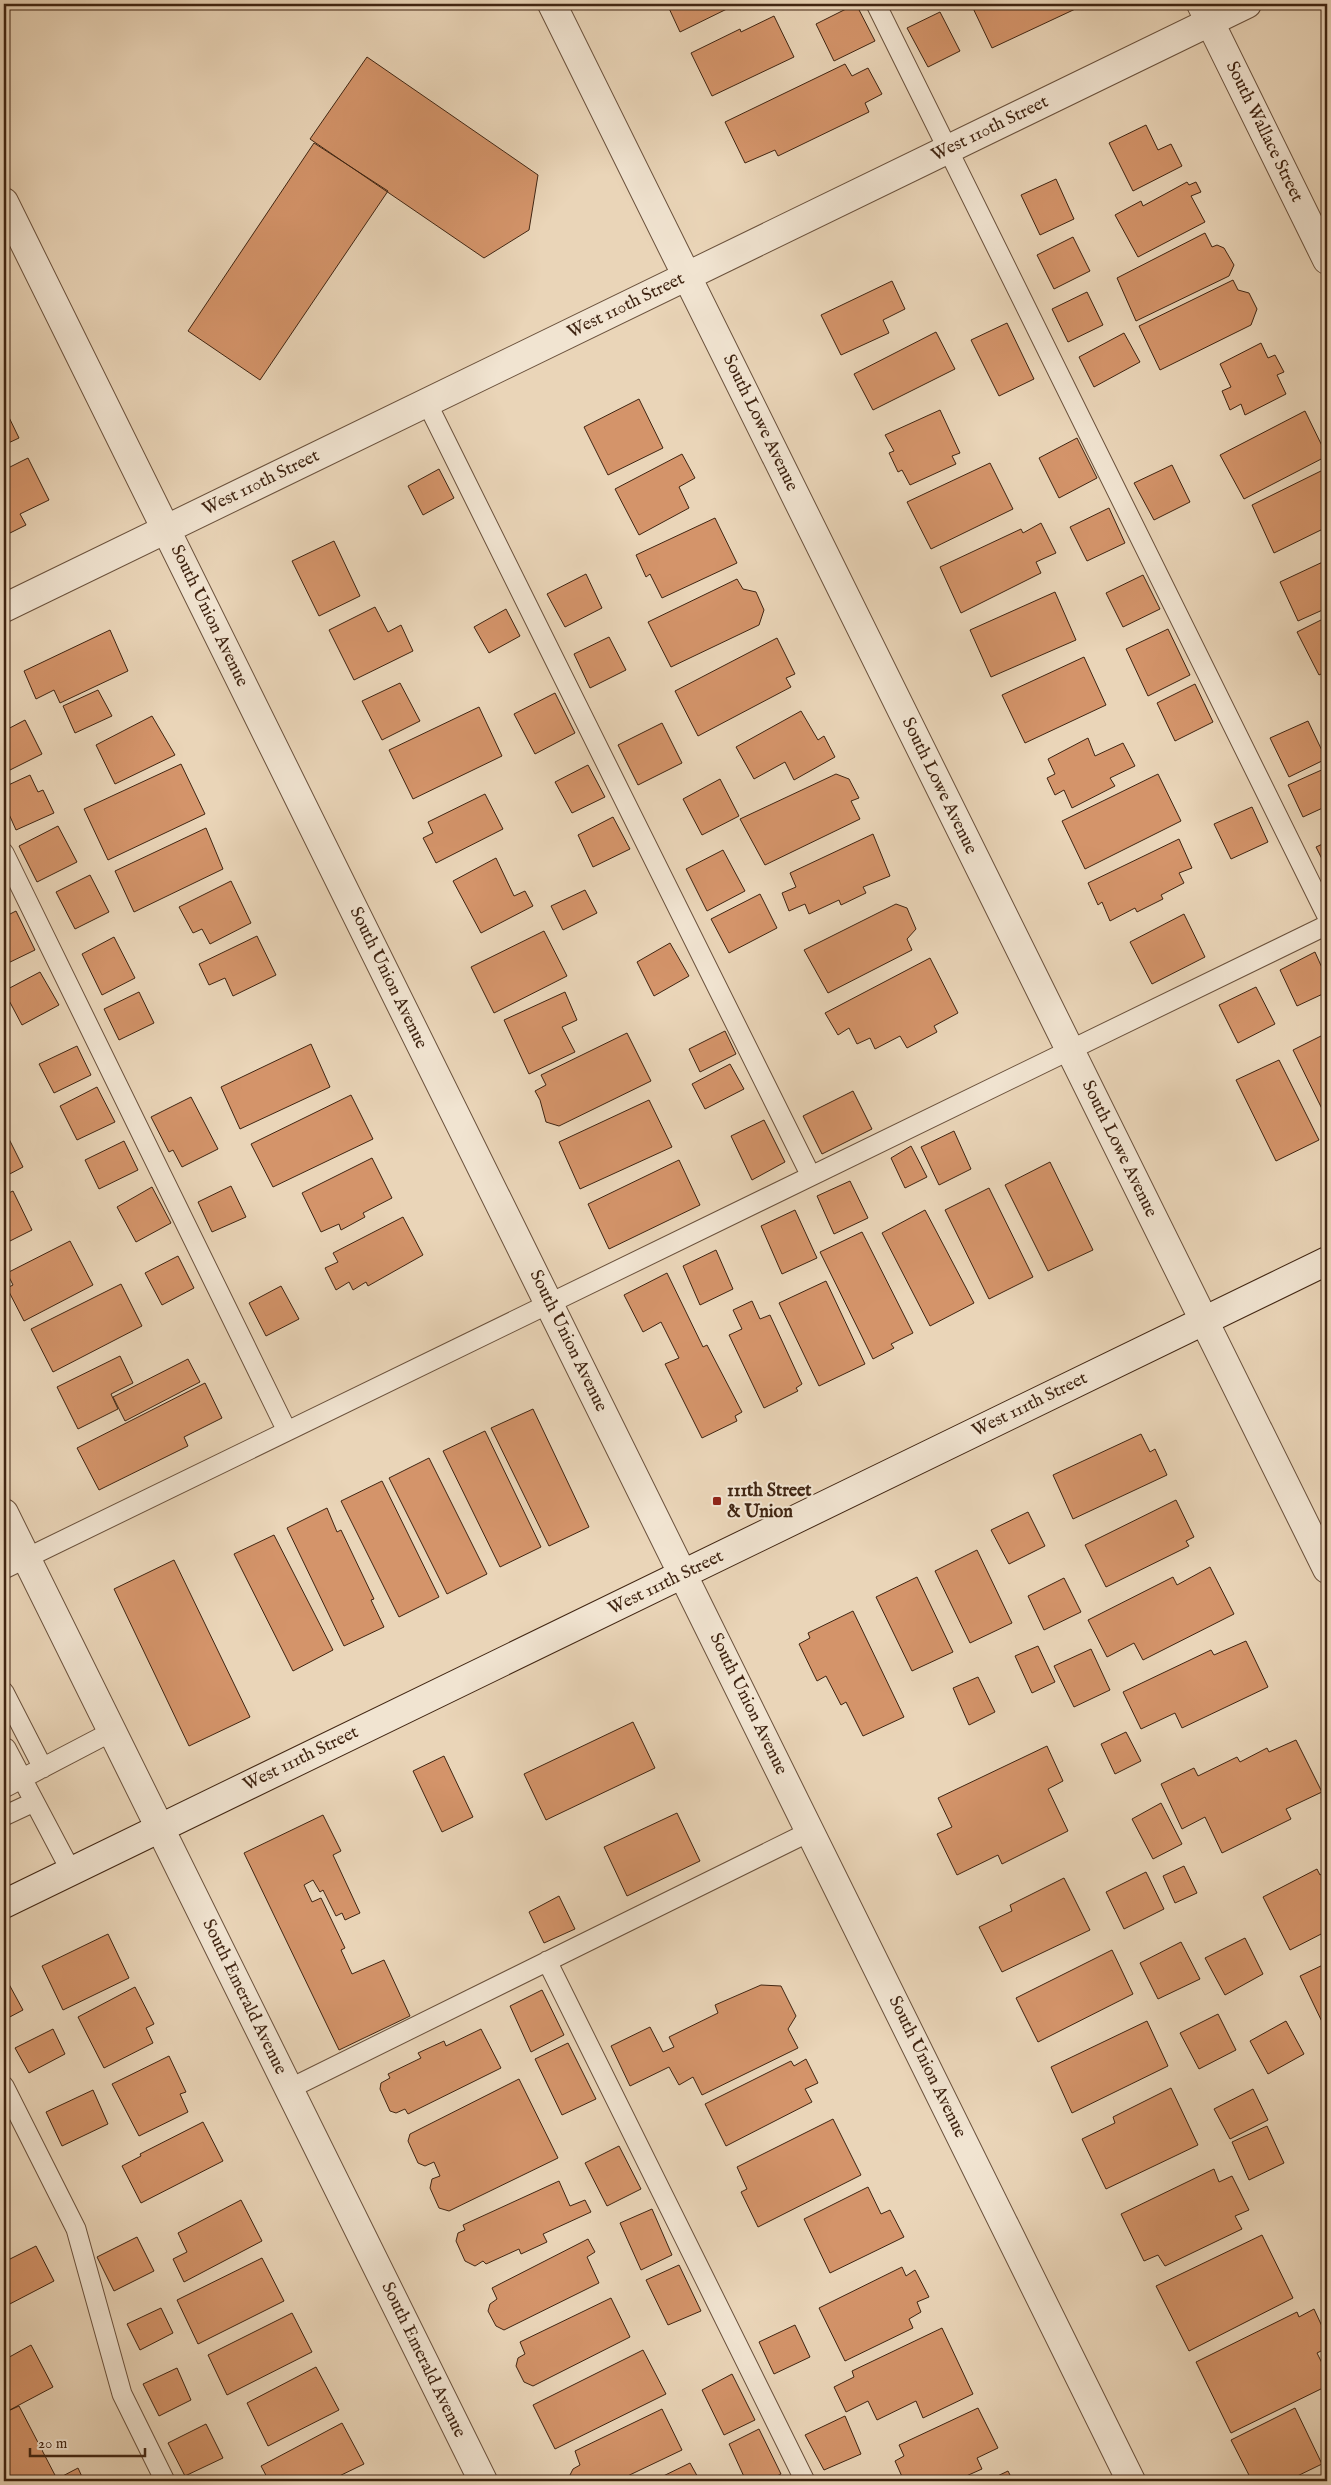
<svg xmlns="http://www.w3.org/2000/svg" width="1331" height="2485" font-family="'IM FELL English',serif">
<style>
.building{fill:#d4946a;stroke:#402512}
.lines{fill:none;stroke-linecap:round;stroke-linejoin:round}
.lane-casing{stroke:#6a513c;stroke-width:21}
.street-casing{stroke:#6a513c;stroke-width:30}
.secondary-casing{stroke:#402512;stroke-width:30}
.lane{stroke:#f1e4d1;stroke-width:19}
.street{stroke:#f1e4d1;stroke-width:28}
.secondary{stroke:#f1e4d1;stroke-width:28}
.poi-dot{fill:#8f2418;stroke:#f1e4d1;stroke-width:2}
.labels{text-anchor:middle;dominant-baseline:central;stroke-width:4;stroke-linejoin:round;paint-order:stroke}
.street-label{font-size:18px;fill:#402512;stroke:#f1e4d1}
.poi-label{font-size:18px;font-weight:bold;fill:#402512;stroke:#f1e4d1;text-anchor:start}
</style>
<rect width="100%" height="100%" fill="#ead5b8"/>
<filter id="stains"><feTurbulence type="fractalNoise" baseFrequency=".004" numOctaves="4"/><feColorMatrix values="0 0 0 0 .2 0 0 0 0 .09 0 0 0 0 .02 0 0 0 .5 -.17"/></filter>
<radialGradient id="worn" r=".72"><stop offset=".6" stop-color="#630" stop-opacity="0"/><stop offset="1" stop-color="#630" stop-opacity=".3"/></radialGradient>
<!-- building -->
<path class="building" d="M667,4H737L680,32Z
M856,4L875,41L834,61L816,24Z
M971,4H1086L992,48Z
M940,12L960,51L928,67L907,28Z
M774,16L794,57L712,96L691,53L740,29L741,32Z
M367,57L538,175L529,230L484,258L310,139Z
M845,64L852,76L868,68L882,94L865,103L869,112L778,156L775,150L745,163L725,122Z
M1146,125L1158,150L1171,144L1182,166L1133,191L1109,143Z
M314,143L388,191L260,380L188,331Z
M1056,179L1074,219L1040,235L1021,195Z
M1187,182L1189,185L1196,182L1201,192L1191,196L1205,222L1138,257L1115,215L1141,201L1143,206Z
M1205,233L1212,247L1217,245L1224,248L1234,265L1229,276L1136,321L1117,278Z
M1073,237L1090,271L1054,289L1037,255Z
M1233,280L1238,290L1249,293L1257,309L1251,325L1160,370L1139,326Z
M892,281L905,309L883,320L889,333L841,355L821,315Z
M1087,292L1103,325L1068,342L1052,309Z
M1007,323L1034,379L999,396L971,340Z
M936,332L955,369L873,410L854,374Z
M1124,333L1140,362L1094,387L1079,357Z
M1261,343L1268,358L1275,355L1284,372L1277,375L1286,394L1245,415L1241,404L1230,410L1222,391L1231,387L1220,364Z
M639,399L663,448L608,475L584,427Z
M4,407L19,438L4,445Z
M940,410L960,453L952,456L956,464L910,485L902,470L898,472L889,453L894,451L885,435Z
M1305,411L1327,456L1244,499L1220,455Z
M1077,438L1097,478L1059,498L1039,458Z
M682,454L695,478L679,487L689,508L639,535L615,489Z
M28,458L49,500L20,514L26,525L4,536V470Z
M990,463L1013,509L931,549L907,502Z
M1172,465L1190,502L1154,520L1134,483Z
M1327,468V527L1274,553L1252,505Z
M439,469L454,498L423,515L408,486Z
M1109,508L1125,543L1087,561L1070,527Z
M715,518L737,563L662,598L650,574L646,577L636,555Z
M1041,523L1056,553L1036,562L1041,573L961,613L940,567L1021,529L1023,533Z
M334,541L360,596L319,616L292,561Z
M1327,560V608L1298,621L1280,582Z
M586,574L602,608L565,627L547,594Z
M1143,575L1160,609L1123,627L1106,593Z
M737,579L743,589L756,592L764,610L759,625L671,667L648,622Z
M1055,592L1076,640L991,677L970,630Z
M375,607L388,632L401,625L413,651L354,680L329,630Z
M506,609L520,636L489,653L474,627Z
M1327,617V671L1319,675L1297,632Z
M1168,629L1190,675L1148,696L1126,649Z
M110,630L128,671L60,703L54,690L36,699L24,671Z
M609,637L626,670L590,688L574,654Z
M777,638L795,674L786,678L791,687L698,736L675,691Z
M1084,657L1106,705L1025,743L1002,695Z
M400,683L420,721L382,740L362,701Z
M1195,684L1213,722L1175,741L1157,703Z
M98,690L112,716L75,733L63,706Z
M555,693L575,733L535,754L514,714Z
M479,707L502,756L413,799L389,750Z
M801,711L818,740L824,736L835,757L794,780L785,762L754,779L736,747Z
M152,716L175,755L115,784L96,745Z
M25,720L42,754L4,773V731Z
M1308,721L1326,759L1289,777L1270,738Z
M662,723L682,763L638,785L618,745Z
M1088,738L1095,756L1123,743L1135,766L1110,778L1115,786L1072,808L1064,790L1055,795L1047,778L1055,774L1048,759Z
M181,764L205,814L108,860L84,809Z
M588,765L605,797L572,813L555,782Z
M1326,768L1327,806L1303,817L1288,785Z
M836,774L849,779L859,798L851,801L860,819L765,865L740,819Z
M1158,774L1181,821L1085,869L1062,821Z
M30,775L38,792L43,790L54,813L16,830L4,803V787Z
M720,779L739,816L702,835L683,799Z
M485,794L503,829L436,863L423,838L433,833L428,822Z
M1252,807L1268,842L1231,859L1214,824Z
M613,817L630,849L593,867L578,835Z
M58,826L77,862L37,882L19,846Z
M206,828L223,869L134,912L115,871Z
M873,834L890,876L863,887L866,893L841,905L839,900L809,914L805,904L789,911L782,893L796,887L790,873Z
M1179,839L1192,868L1179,873L1184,883L1161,895L1163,899L1137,912L1135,908L1110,921L1102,902L1098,905L1088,883Z
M1327,842V869L1316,847Z
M723,850L745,891L707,911L686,869Z
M496,858L514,896L525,891L533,906L481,933L453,881Z
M90,875L109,912L75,929L56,892Z
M231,881L251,923L210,944L202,929L193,933L179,907Z
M585,890L597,913L563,930L551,906Z
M760,894L777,928L729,953L711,919Z
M896,904L907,908L916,929L907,939L912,950L828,993L804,950Z
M16,911L35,950L4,965V917Z
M1184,914L1205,957L1152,984L1130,942Z
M544,931L567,976L494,1013L471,967Z
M257,936L276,975L233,996L225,978L209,985L199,964Z
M114,937L135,978L102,995L82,954Z
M670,943L689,976L654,996L637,962Z
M1315,952L1327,979V992L1297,1006L1280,970Z
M930,958L958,1013L934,1026L937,1032L907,1048L900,1036L875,1049L870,1038L857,1044L849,1028L838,1035L825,1013Z
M40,972L59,1005L22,1025L4,991Z
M1256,987L1275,1024L1238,1043L1219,1005Z
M139,992L154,1023L119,1040L104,1009Z
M565,992L577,1020L562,1027L575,1052L529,1074L504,1020Z
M725,1031L736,1054L700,1072L689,1049Z
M627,1033L651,1081L559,1126L546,1122L540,1100L535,1091L546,1085L541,1075Z
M1327,1033V1119L1293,1050Z
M311,1044L330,1087L240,1129L221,1087Z
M77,1046L91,1075L54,1093L39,1064Z
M1279,1060L1319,1140L1276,1161L1236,1080Z
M730,1064L744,1089L705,1109L692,1084Z
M97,1087L115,1122L77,1140L60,1106Z
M853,1091L872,1129L822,1154L803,1116Z
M351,1095L373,1139L273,1187L251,1144Z
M191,1097L218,1149L182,1167L173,1150L169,1152L151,1117Z
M649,1100L672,1147L580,1189L559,1142Z
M764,1120L785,1162L752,1180L731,1136Z
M954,1131L971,1169L939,1185L921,1147Z
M9,1139L23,1167L4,1177V1142Z
M124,1141L138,1170L99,1189L85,1160Z
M911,1146L927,1177L905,1188L891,1158Z
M372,1158L392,1198L363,1213L365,1217L341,1230L339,1224L321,1232L302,1193Z
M679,1160L700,1205L609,1249L588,1204Z
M1050,1162L1093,1250L1048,1271L1005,1185Z
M850,1181L868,1218L834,1234L817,1196Z
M231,1186L246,1217L212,1232L198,1202Z
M152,1187L171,1223L136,1242L117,1207Z
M989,1188L1033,1277L989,1299L945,1210Z
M13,1191L32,1230L4,1244V1195Z
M795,1210L817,1258L782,1274L761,1226Z
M925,1210L974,1303L930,1326L882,1233Z
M403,1217L423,1255L368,1286L366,1282L353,1290L349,1282L336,1290L325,1268L338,1262L333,1253Z
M862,1232L913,1333L891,1344L894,1348L873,1359L820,1252Z
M70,1241L93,1285L24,1321L7,1288L13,1285L7,1273Z
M716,1250L733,1289L700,1305L683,1266Z
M178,1256L194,1288L162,1305L145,1273Z
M667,1273L703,1347L707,1345L742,1412L735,1416L737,1421L702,1438L665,1364L679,1358L661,1322L643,1332L624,1295Z
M826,1281L865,1364L819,1386L779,1303Z
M121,1284L142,1326L53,1372L31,1329Z
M281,1286L299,1319L266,1336L249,1303Z
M752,1301L760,1319L770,1315L802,1384L796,1388L798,1391L764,1408L729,1335L742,1329L733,1310Z
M120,1356L133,1383L111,1394L118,1409L78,1429L57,1387Z
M188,1359L200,1382L125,1421L113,1397Z
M205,1383L222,1418L184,1437L188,1446L99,1490L77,1448Z
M533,1409L589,1527L549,1546L491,1428Z
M485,1431L541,1547L500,1567L443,1451Z
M1141,1434L1150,1452L1155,1449L1167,1475L1073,1519L1053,1475Z
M429,1458L487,1574L447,1594L389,1478Z
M382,1481L439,1597L399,1617L341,1501Z
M1176,1500L1194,1537L1186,1541L1189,1546L1106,1587L1085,1545Z
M327,1508L337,1532L341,1530L374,1599L371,1600L384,1627L344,1646L287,1528Z
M1028,1512L1045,1546L1009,1564L991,1530Z
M274,1535L333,1650L293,1671L234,1554Z
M977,1550L1012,1623L970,1643L935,1571Z
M174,1560L250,1717L189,1746L114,1589Z
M1210,1567L1234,1614L1143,1660L1134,1643L1107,1657L1088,1620L1173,1577L1177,1585Z
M917,1577L953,1652L912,1671L876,1597Z
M1064,1578L1081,1612L1044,1630L1028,1596Z
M853,1611L904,1717L863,1736L846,1702L841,1705L826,1676L817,1681L799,1644L810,1638L808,1633Z
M1246,1641L1268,1687L1182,1728L1175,1713L1141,1729L1123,1692L1211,1650L1214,1655Z
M1038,1646L1055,1682L1032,1693L1015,1656Z
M1091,1649L1110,1690L1074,1707L1054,1666Z
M978,1677L995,1712L969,1725L953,1688Z
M633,1722L655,1768L546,1820L524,1774Z
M1126,1732L1141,1761L1115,1774L1101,1744Z
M1296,1740L1322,1792L1286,1809L1291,1819L1222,1853L1205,1817L1182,1829L1161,1784L1194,1768L1198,1776L1237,1757L1240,1762L1267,1748L1269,1752Z
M1047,1746L1063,1781L1048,1789L1068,1831L1002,1864L998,1855L957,1875L937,1834L952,1827L938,1798Z
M444,1756L473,1817L442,1832L413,1771Z
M1161,1803L1182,1844L1153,1859L1132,1819Z
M677,1813L700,1861L627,1896L604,1847Z
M323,1815L341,1851L333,1855L360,1913L345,1920L342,1913L336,1916L323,1890L320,1892L313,1880L304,1885L312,1902L321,1898L345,1948L341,1950L352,1974L384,1960L410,2016L339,2050L244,1853Z
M1184,1866L1197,1893L1175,1903L1163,1876Z
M1317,1869L1320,1875L1327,1871V1931L1290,1950L1263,1897Z
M1146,1872L1164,1909L1124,1929L1106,1892Z
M1064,1878L1090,1930L1002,1972L979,1927L1012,1911L1010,1905Z
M559,1896L575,1929L544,1943L529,1912Z
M108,1934L129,1978L63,2010L42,1966Z
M1245,1938L1263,1974L1225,1995L1205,1958Z
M1181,1942L1200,1979L1158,1999L1140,1963Z
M1112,1950L1133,1994L1038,2042L1016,1998Z
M1327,1963V2029L1326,2030L1300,1976Z
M4,1975L23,2010L4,2020Z
M761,1985L781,1986L796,2016L788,2029L798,2048L702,2095L693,2077L679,2085L669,2067L630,2086L611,2046L650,2027L663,2052L674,2047L669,2037L718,2013L715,2005Z
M135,1987L154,2024L146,2028L153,2043L104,2068L78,2017Z
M542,1990L564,2035L531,2052L510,2006Z
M1218,2014L1236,2050L1199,2069L1180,2033Z
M1147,2021L1168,2066L1072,2113L1051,2067Z
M1286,2021L1304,2054L1268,2074L1250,2041Z
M53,2029L65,2054L29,2073L15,2048Z
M481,2029L501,2068L408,2114L405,2109L396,2113L390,2111L380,2089L381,2083L390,2078L388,2074L421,2058L418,2053L444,2041L446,2046Z
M568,2043L596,2099L562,2115L535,2059Z
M169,2056L186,2092L180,2094L188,2112L139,2136L112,2084Z
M806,2059L818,2083L805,2089L812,2102L726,2146L705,2104L791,2061L794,2066Z
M519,2079L558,2158L449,2211L439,2208L430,2188L432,2179L440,2176L434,2162L425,2166L418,2163L408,2141L410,2134Z
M1171,2088L1198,2145L1106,2189L1082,2139L1115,2123L1113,2117Z
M1253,2089L1268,2120L1230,2139L1214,2109Z
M93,2090L108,2124L62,2146L46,2112Z
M833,2119L861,2175L758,2227L741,2192L747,2189L737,2167Z
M203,2122L223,2161L141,2203L122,2166L141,2156L140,2154Z
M1267,2126L1284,2163L1249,2180L1232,2142Z
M619,2146L641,2189L607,2206L585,2163Z
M1214,2169L1219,2182L1232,2176L1249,2210L1235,2216L1242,2229L1165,2266L1158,2255L1144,2261L1121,2214Z
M559,2181L570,2206L585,2200L591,2212L543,2234L547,2242L521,2254L519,2249L486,2264L483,2261L475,2266L465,2261L456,2241L458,2233L465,2230L463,2225Z
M868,2187L881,2214L890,2210L904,2237L830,2273L804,2219Z
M241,2200L262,2241L184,2282L173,2259L187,2252L178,2233Z
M652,2209L672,2255L641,2270L620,2223Z
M1262,2235L1293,2298L1189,2351L1156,2286Z
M137,2237L154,2271L114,2291L97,2257Z
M588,2239L595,2252L587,2257L599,2283L504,2330L496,2326L488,2311L490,2304L497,2299L492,2288Z
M36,2246L54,2281L4,2307V2262Z
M262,2258L284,2301L198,2344L177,2300Z
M679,2265L701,2311L668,2325L646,2280Z
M902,2267L906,2276L915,2270L929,2297L917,2302L921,2312L909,2319L913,2328L845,2361L819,2308Z
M611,2298L630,2337L533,2386L524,2382L516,2366L518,2358L525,2354L520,2342Z
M161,2308L173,2333L140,2350L127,2324Z
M1314,2309L1327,2337V2348L1317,2353L1327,2373V2386L1231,2433L1196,2362L1297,2312L1299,2317Z
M292,2313L312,2352L227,2395L208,2355Z
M795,2325L810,2357L774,2374L759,2342Z
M942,2328L973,2394L923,2418L916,2401L877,2420L868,2401L846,2412L834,2387L854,2377L852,2371Z
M31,2345L53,2387L4,2413V2360Z
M643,2350L666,2394L555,2449L533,2405Z
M316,2367L339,2410L268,2446L247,2403Z
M177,2368L191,2400L159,2416L143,2384Z
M732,2374L755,2420L724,2435L702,2390Z
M19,2406L57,2479L51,2481H4V2413Z
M978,2408L998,2448L977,2458L982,2469L955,2481H904L895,2461L904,2456L899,2445Z
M1295,2408L1322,2464L1287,2481H1252L1231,2440Z
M662,2409L682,2450L617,2481H573L570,2475L573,2469L580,2465L575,2451Z
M845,2416L861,2454L824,2470L805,2435Z
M342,2423L364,2464L329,2481H269L261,2466Z
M206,2424L223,2458L185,2476L168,2443Z
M759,2429L781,2474L767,2481H746L729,2444Z
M690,2463L700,2481H653Z
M78,2468L84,2481H51L57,2479Z
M1008,2471L1013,2481H987Z"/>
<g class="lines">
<!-- lane casing -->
<g class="lane-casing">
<path id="lane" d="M876,4L1327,916
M427,403L811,1176
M4,853L287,1431
M4,1569L1327,925
M4,1692L43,1768
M4,1749L6,1748L71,1871
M4,1788L111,1732
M4,1816L34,1802
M547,1961L805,2481
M4,2086L76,2229L122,2394L165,2481
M289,2089L811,1831"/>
</g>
<!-- street casing -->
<g class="street-casing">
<path id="street" d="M552,4L1327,1569
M1201,4L1327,260
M4,202L1131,2481
M4,608L1247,4
M4,1513L483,2481"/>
</g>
<!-- secondary casing -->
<g class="secondary-casing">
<path id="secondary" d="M4,1904L1327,1261"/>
</g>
<!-- lane -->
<use href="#lane" class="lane"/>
<!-- street -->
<use href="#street" class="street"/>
<!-- secondary -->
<use href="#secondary" class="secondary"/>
</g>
<!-- markers -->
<rect class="poi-dot" x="712" y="1496" width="10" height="10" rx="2.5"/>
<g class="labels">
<!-- street labels -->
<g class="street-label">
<text transform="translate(990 129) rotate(-26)">West 110th Street</text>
<text transform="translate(1264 132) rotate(64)">South Wallace Street</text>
<text transform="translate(626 306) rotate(-26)">West 110th Street</text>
<text transform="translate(760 423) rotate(64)">South Lowe Avenue</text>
<text transform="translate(261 483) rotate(-26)">West 110th Street</text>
<text transform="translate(209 616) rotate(64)">South Union Avenue</text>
<text transform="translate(939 786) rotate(64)">South Lowe Avenue</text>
<text transform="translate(388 978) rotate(64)">South Union Avenue</text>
<text transform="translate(1119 1149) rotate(64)">South Lowe Avenue</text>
<text transform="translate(568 1341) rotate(64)">South Union Avenue</text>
<text transform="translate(1030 1405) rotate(-26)">West 111th Street</text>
<text transform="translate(666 1583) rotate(-26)">West 111th Street</text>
<text transform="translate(748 1704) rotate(64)">South Union Avenue</text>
<text transform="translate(301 1759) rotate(-26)">West 111th Street</text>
<text transform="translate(244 1997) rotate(64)">South Emerald Avenue</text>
<text transform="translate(927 2067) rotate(64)">South Union Avenue</text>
<text transform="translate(423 2360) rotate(64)">South Emerald Avenue</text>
</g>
<!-- poi labels -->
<g class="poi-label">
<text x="727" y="1491">111th Street<tspan x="727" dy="21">&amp; Union</tspan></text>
</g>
</g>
<!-- margin -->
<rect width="1331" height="2485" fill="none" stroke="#ead5b8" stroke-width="20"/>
<rect x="5" y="5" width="1321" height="2475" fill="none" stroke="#402512" stroke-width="2.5"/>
<rect x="10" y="10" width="1311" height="2465" fill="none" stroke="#402512"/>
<!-- scale -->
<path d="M30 2448v8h115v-8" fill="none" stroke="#402512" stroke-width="2.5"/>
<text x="38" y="2448" font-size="15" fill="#402512" stroke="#f1e4d1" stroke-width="4" paint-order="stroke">20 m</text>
<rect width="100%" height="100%" filter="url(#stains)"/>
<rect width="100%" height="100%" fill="url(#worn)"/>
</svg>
